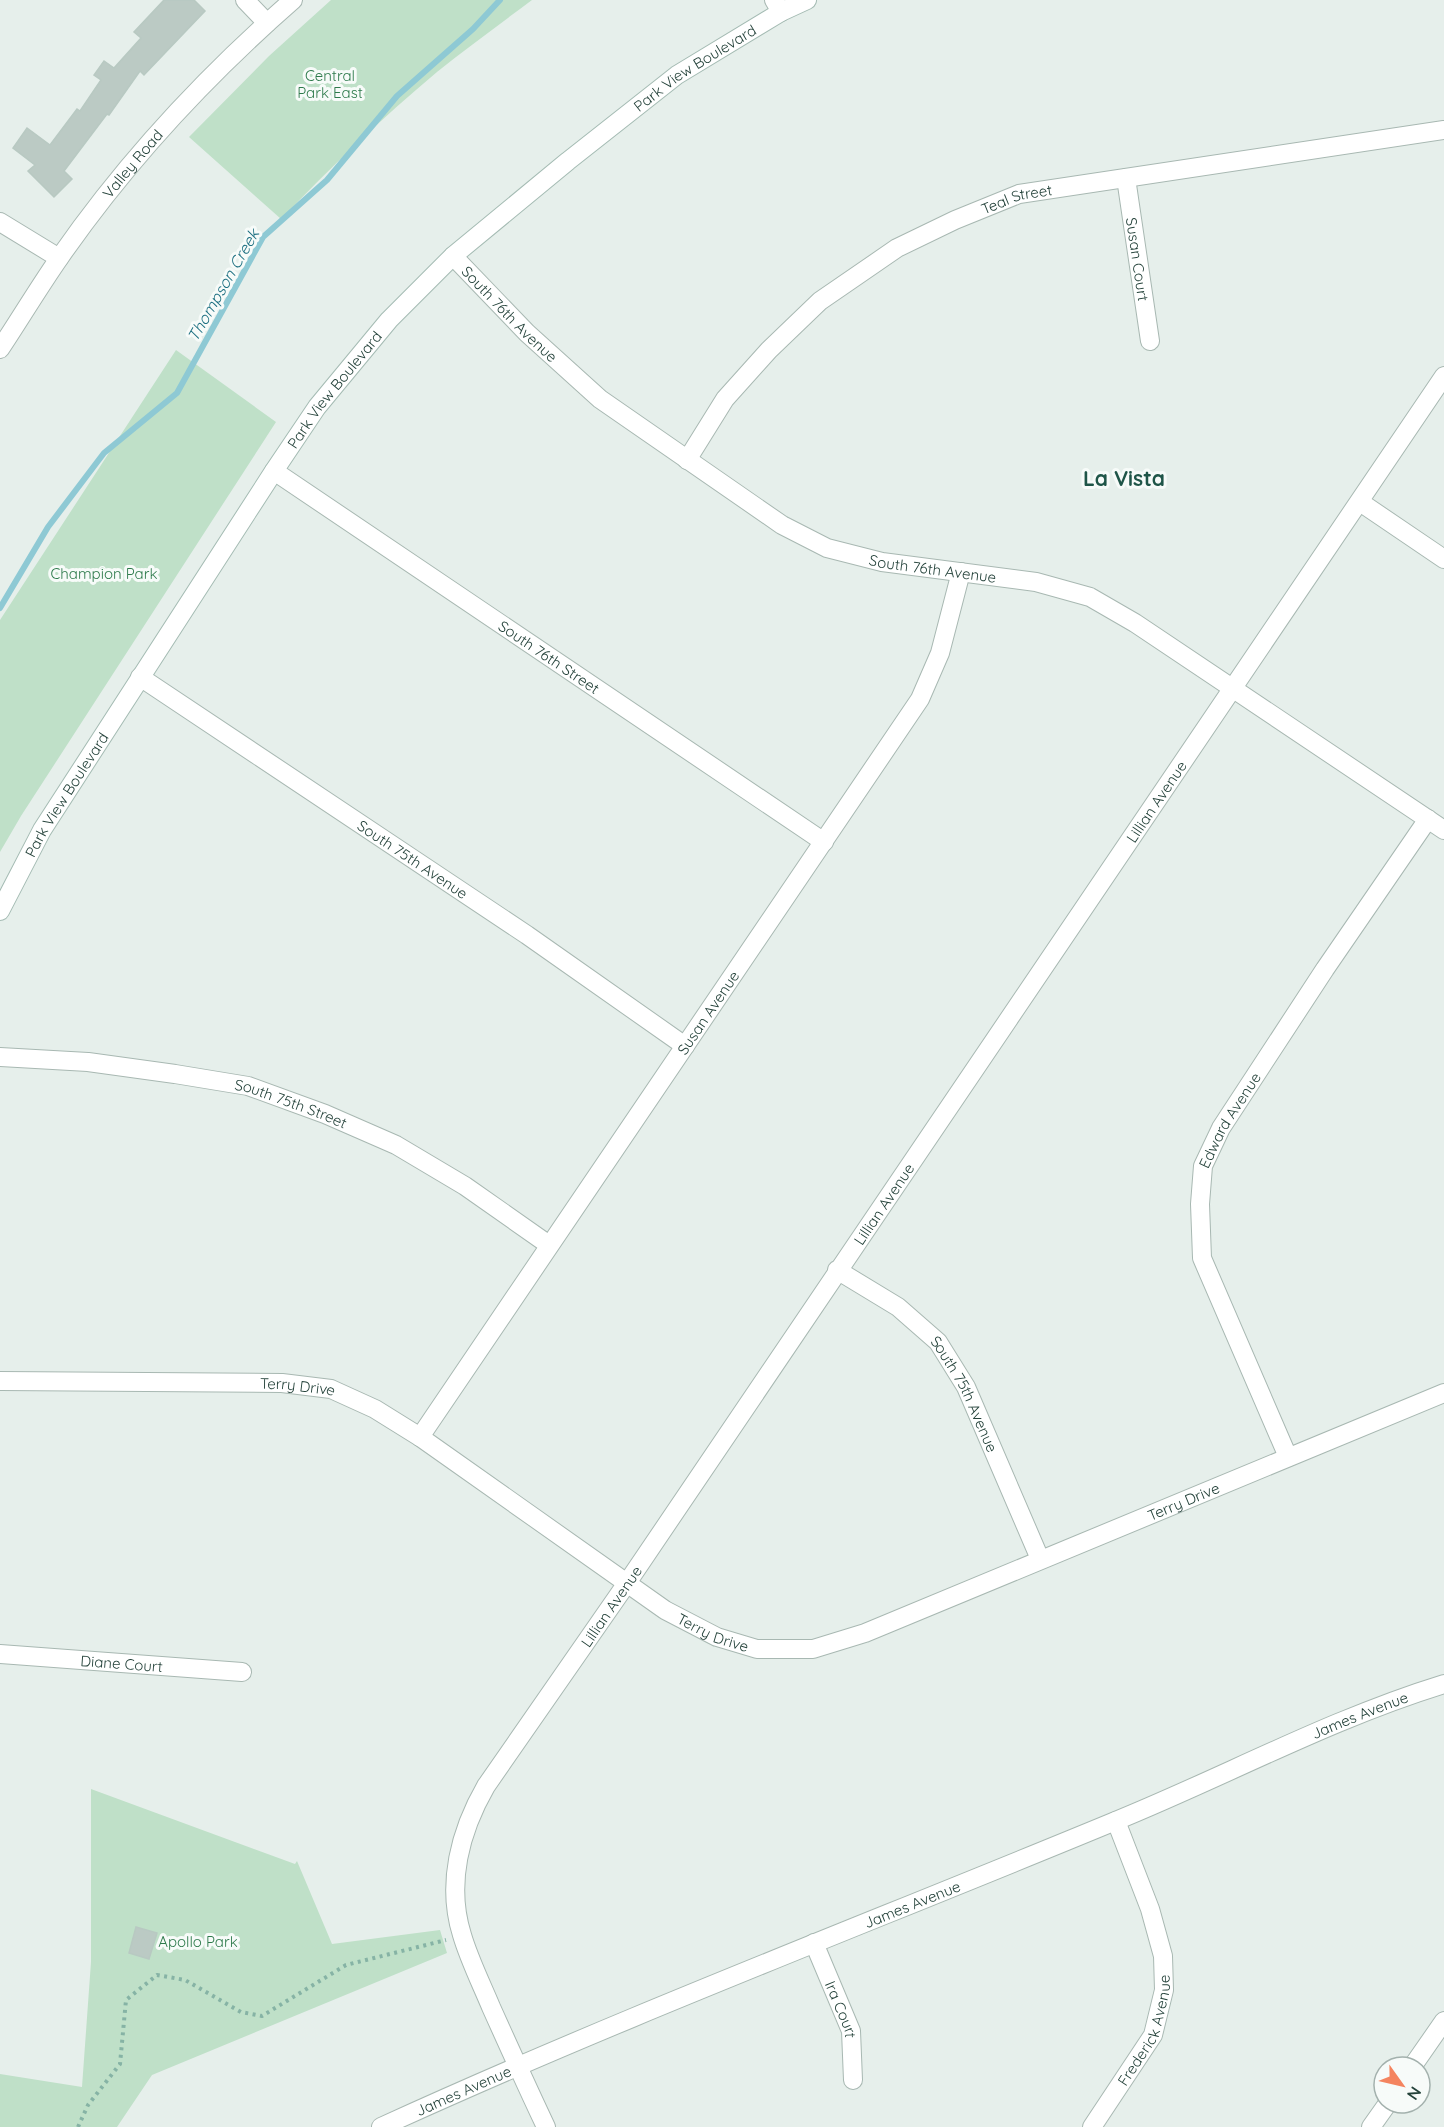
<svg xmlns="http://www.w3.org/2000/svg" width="1444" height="2127" font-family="Quicksand,sans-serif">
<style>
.green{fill:#bfe0c8}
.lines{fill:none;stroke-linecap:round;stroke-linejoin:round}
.stream{stroke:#8ec9d4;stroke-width:6}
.building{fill:#bbcac4;stroke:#b8c9c2;stroke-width:1.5}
.street-casing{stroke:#a8b8b2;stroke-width:20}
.secondary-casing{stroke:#a4bbb3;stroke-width:20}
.path{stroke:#86b3a5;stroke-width:4;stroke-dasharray:3 4.5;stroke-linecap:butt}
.street{stroke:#fff;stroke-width:18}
.secondary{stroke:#fff;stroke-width:18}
.labels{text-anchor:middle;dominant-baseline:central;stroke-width:6;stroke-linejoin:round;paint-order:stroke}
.street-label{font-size:15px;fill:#24423a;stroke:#f7fbf9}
.park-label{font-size:15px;fill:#2d7a4b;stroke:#f7fbf9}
.water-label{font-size:16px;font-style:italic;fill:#1c6f80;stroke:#f7fbf9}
.district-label{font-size:21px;font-weight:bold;fill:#1f5548;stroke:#f7fbf9}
</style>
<rect width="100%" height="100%" fill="#e6efeb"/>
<!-- green -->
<path class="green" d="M331,0H532C500,24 468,47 437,72C382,118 331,167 281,219L189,137L269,56Z
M176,350L276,422L21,816L0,852V620Z
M91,1789L295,1864L297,1861L332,1944L440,1930L447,1953L152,2075L117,2127H0V2074L82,2087L91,1962Z"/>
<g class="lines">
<!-- stream -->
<path class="stream" d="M0,608L48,527L104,453L177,393L263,237L327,180L397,96L473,29L500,0"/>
</g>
<!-- building -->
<path class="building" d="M164,0H194L205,11L144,75L140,71L109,115L107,114L64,171L72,179L54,197L28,171L35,165L13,148L27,128L50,145L77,109L80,111L101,80L94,75L104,61L114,68L141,38L134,32Z
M136,1927L157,1933L149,1959L129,1953Z"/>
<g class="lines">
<!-- street casing -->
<g class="street-casing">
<g id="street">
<path d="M245,0L267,23"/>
<path d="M774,0L781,12"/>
<path id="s1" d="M1126,178L1150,341"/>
<path d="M0,222L59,258"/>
<path id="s2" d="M453,256L527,333L600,399L782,525L827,548L882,562L1036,582L1090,597L1135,623L1444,830"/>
<path id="s3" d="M0,349C20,319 39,287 60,257C126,162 206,76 293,0"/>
<path id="s4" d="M687,460L725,399L769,350L820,301L897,248L955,220L1019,194L1444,130"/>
<path id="s5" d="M274,471L824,842"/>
<path d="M1360,502L1444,559"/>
<path id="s6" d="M140,677L527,935L685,1046"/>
<path id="s7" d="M0,1057L88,1062L175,1074L248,1086L325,1114L396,1145L465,1186L549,1245"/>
<path id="s8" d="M837,1270L898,1307L938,1342L966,1387L1040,1559"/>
<path id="s9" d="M0,1381L282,1383L331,1389L375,1409L420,1437L665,1610L717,1637L757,1649H813L865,1633L1444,1393"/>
<path id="s10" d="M420,1437L920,699L940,653L961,572"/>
<path id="s11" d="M1288,1457L1202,1258L1200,1204L1203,1166L1221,1128L1325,969L1428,819"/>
<path id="s12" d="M0,1654L242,1672"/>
<path id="s13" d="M814,1943L851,2031L853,2080"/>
<path d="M1412,2067L1444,2021"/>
<path id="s14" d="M381,2127C622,2017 869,1923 1113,1822C1224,1777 1330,1719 1444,1684"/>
<path id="s15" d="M546,2127C527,2087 509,2047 491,2007C481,1983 469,1959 462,1935C446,1884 460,1831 486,1786L627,1583L1444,376"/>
<path id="s16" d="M1092,2127L1153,2035L1164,1990L1163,1956L1150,1909L1116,1821"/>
<path d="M1371,2127L1388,2103"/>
</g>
</g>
<!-- secondary casing -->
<g class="secondary-casing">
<g id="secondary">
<path id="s17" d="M0,911L42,830L274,471L317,407L389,320L453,256L568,161L677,75L781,12L807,0"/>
</g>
</g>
<!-- path -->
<path class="path" d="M78,2127L88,2105L120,2064L126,2000L157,1975L185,1980L241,2012L262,2016L346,1965L446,1940"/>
<!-- street -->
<use href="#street" class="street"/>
<!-- secondary -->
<use href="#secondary" class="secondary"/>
</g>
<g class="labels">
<!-- street labels -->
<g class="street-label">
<text stroke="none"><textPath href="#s17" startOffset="1106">Park View Boulevard</textPath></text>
<text stroke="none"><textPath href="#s3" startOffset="228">Valley Road</textPath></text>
<text stroke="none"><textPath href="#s4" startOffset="432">Teal Street</textPath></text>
<text stroke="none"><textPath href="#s1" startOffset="82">Susan Court</textPath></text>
<text stroke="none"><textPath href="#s2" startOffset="81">South 76th Avenue</textPath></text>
<text stroke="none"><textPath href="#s17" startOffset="620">Park View Boulevard</textPath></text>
<text stroke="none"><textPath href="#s2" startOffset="585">South 76th Avenue</textPath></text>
<text stroke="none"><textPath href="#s5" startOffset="332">South 76th Street</textPath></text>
<text stroke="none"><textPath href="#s17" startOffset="134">Park View Boulevard</textPath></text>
<text stroke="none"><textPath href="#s15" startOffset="1556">Lillian Avenue</textPath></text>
<text stroke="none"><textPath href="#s6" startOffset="328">South 75th Avenue</textPath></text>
<text stroke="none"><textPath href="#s10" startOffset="513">Susan Avenue</textPath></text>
<text stroke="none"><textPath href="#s7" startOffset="296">South 75th Street</textPath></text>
<text stroke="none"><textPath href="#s11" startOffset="362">Edward Avenue</textPath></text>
<text stroke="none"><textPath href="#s15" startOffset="1070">Lillian Avenue</textPath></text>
<text stroke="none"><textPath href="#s9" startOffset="298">Terry Drive</textPath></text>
<text stroke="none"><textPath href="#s8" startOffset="183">South 75th Avenue</textPath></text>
<text stroke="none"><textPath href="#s9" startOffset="1288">Terry Drive</textPath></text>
<text stroke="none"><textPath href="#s15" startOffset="584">Lillian Avenue</textPath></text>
<text stroke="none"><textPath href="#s9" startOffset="786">Terry Drive</textPath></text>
<text stroke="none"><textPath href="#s12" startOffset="122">Diane Court</textPath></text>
<text stroke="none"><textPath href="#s14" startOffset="1062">James Avenue</textPath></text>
<text stroke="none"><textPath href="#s14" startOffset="576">James Avenue</textPath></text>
<text stroke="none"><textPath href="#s13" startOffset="72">Ira Court</textPath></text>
<text stroke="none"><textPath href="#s16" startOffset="112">Frederick Avenue</textPath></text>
<text stroke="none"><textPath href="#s14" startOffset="90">James Avenue</textPath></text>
</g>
<!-- park labels -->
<g class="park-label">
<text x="330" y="75">Central<tspan x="330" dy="17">Park East</tspan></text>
<text x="104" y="573">Champion Park</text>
<text x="198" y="1941">Apollo Park</text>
</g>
<!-- water labels -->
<g class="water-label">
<text transform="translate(223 285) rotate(-60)">Thompson Creek</text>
</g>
<!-- district labels -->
<g class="district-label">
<text x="1124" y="478">La Vista</text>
</g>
</g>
<!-- north arrow -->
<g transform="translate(1402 2085) rotate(124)"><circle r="28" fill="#f7fbf9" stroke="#a3b1ad" stroke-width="1.5"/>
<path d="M0-4.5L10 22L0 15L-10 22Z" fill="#f4845f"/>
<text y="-9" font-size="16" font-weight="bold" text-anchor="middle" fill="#24423a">N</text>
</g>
</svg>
